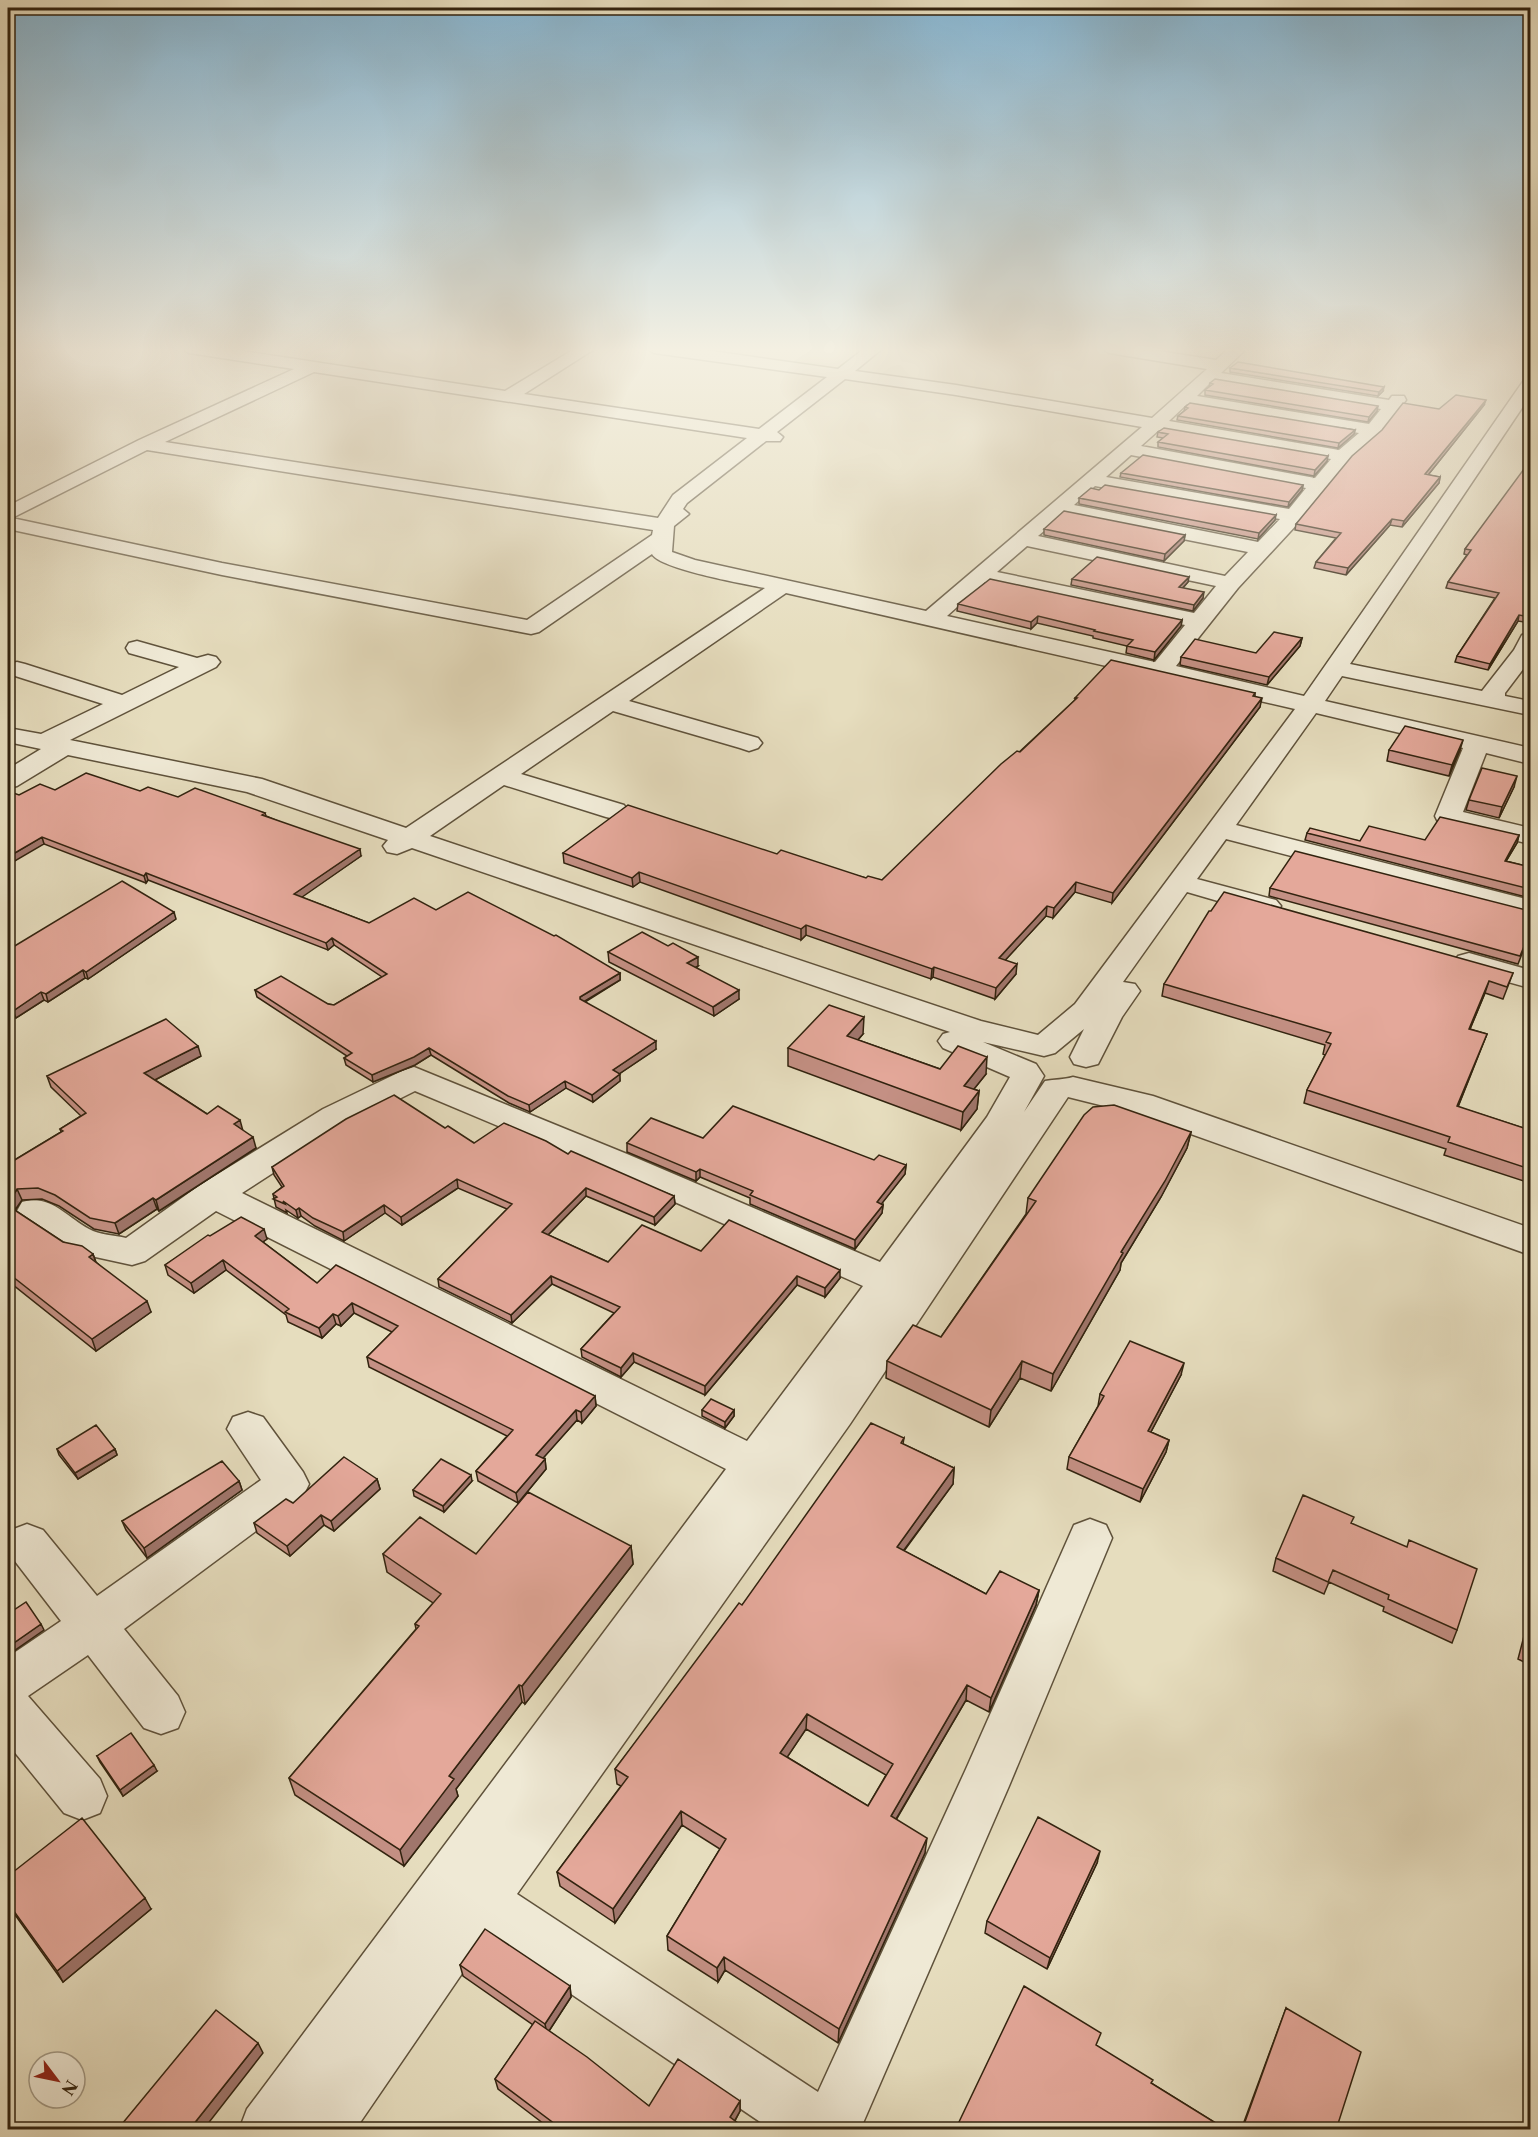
<svg xmlns="http://www.w3.org/2000/svg" width="1538" height="2137" font-family="'Libre Caslon Text',serif">
<style>
.lines{fill:none;stroke-linecap:round;stroke-linejoin:round}
.minor-casing{stroke:#5f523b;stroke-width:3}
.minor{fill:#efe9d5;fill-rule:evenodd}
.wall{fill:#c49084;stroke:#32230f;stroke-width:1.5;fill-rule:evenodd}
.shaded-wall{fill:#a0766c;stroke:#32230f;stroke-width:1.5}
.building{fill:#e4a89a;stroke:#32230f;stroke-width:1.5;fill-rule:evenodd}
</style>
<rect width="100%" height="100%" fill="#e6ddbe"/>
<filter id="stains"><feTurbulence type="fractalNoise" baseFrequency=".00333" numOctaves="4"/><feColorMatrix values="0 0 0 0 .2 0 0 0 0 .09 0 0 0 0 .02 0 0 0 .5 -.17"/></filter>
<radialGradient id="worn" r=".72"><stop offset=".6" stop-color="#630" stop-opacity="0"/><stop offset="1" stop-color="#630" stop-opacity=".3"/></radialGradient>
<g class="lines">
<!-- minor casing -->
<g class="minor-casing">
<path id="minor" d="M181,348H222L505,391L576,348H596L524,394L759,429L827,377L654,353L646,348H691L838,369L865,348H883L855,371L956,385L1152,418L1207,369L1109,353L1101,348H1140L1216,360L1229,348H1247L1221,373L1389,400L1392,396H1404L1406,400L1379,434L1349,460L1301,520L1238,588L1176,666L1304,696L1524,380L1530,379V396L1350,664L1482,691L1514,650L1522,635L1530,633V660L1505,693V696L1530,701V715L1342,676L1325,701L1530,748V764L1486,753L1463,812L1530,828V844L1438,822L1435,816L1463,748L1316,713L1236,825L1530,900V918L1226,839L1197,879L1276,900L1281,906L1276,912L1266,915L1187,892L1123,982L1135,984L1140,991L1122,1017L1098,1064L1086,1067L1074,1064L1070,1057L1084,1029L1055,1053L1044,1056L983,1042L1036,1064L1044,1076L1024,1112L1045,1081C1055,1079 1063,1080 1073,1077L1153,1096L1530,1228V1255L1132,1113L1068,1097L850,1424L517,1894L818,2092L966,1769L1074,1525L1090,1519L1106,1525L1112,1538L1009,1786L860,2130H772L487,1937L355,2130H239L247,2109L726,1469L216,1211L145,1261L132,1265L68,1251L22,1220L17,1211L22,1202C51,1194 66,1217 89,1229C99,1235 115,1235 126,1238L200,1185L323,1109L402,1071L414,1067L627,1154L880,1262L987,1117L1010,1077L943,1048L938,1041L943,1034L950,1032L412,848L397,854L387,852L383,846L388,840L247,792L68,755L17,786L8,788V769L41,749L8,742V728L41,734L103,704L9,674V664L17,662L25,664L122,695L179,667L129,653L126,648L129,643L137,641L197,658L208,655L216,657L220,662L216,667L70,740L262,779L406,828L765,588C744,584 660,569 652,554L539,632L531,634L222,575L8,529V506L139,440L294,369L189,353ZM314,372L747,438L673,495L658,518L165,442ZM845,379L956,395L1142,427L926,611L695,560L672,552L674,526L689,514L683,509L687,503L766,441H780L783,437L777,432ZM1212,381L1381,409L1369,424L1197,396ZM1187,404L1359,433L1339,450L1169,421ZM1159,430L1331,459L1315,478L1141,446ZM147,450L653,530L652,535L527,620L222,563L12,518ZM1131,455L1306,488L1289,509L1106,477ZM1095,486L1280,519L1258,542L1074,505ZM1063,515L1248,552L1225,576L1038,536ZM1027,546L1216,586L1194,613L997,572ZM985,582L1185,625L1155,662L947,616ZM786,593L1295,709L1075,1004L1038,1035L981,1021L430,836L504,785L606,817L615,819L624,817L628,811L624,805L521,774L613,711L740,748L749,751L758,748L762,743L758,738L629,701ZM415,1091L603,1170L863,1286L747,1441L242,1193L347,1125Z
M1469,953L1530,970V988L1458,968L1454,962L1458,956Z
M248,1412L263,1417L303,1472L309,1484L303,1496L124,1629L178,1696L185,1712L178,1728L161,1734L144,1728L88,1655L28,1696L100,1779L107,1796L100,1813L82,1820L64,1813L8,1744V1657L61,1621L11,1556C6,1546 6,1540 11,1530L27,1524L43,1530L97,1596L261,1480L227,1429L233,1417Z"/>
</g>
<!-- minor -->
<use href="#minor" class="minor"/>
</g>
<!-- wall -->
<path class="wall" d="M1230,368L1383,391L1378,396L1230,372Z
M1210,383L1377,411L1368,422L1205,395V390L1209,387Z
M1484,405L1428,475L1440,477L1439,483L1402,527L1390,525L1346,575L1314,568L1316,562L1336,538L1295,530L1296,524L1439,409Z
M1185,407L1355,430L1354,434L1338,448L1177,420L1178,416L1184,411Z
M1158,432L1327,461L1314,476L1158,447V442L1163,438L1157,437Z
M1530,466V623L1518,621L1488,670L1455,662L1457,656L1495,598L1446,588L1448,582L1467,555L1464,554L1465,549Z
M1121,473L1303,485L1302,490L1288,507L1120,477Z
M1079,498L1275,520L1258,539L1079,504Z
M1044,529L1185,535L1184,541L1164,561L1044,535Z
M1072,579L1188,582L1183,588L1203,598L1193,611L1071,585Z
M958,604L1182,620L1181,626L1154,660L1126,653L1127,646L1093,638V636L1037,623L1031,629L957,611Z
M1302,638L1300,646L1267,685L1180,665L1181,657L1256,653Z
M1255,693V696L1260,707L1112,903L1075,892L1053,918L1046,916L1005,960L1016,974L995,999L933,977L931,979L806,935L801,940L640,882L633,887L564,863L563,853L777,854L866,878L882,880L1075,700V698Z
M1389,750H1460L1449,776L1387,761Z
M1514,787L1499,818L1466,810L1469,800Z
M55,790L140,791L265,813L266,816L361,856L301,897L369,923L436,910L620,973V980L585,1002L656,1049L619,1074L620,1081L593,1102L566,1088L530,1112L509,1103L431,1055L415,1065L373,1082L346,1065L344,1058L347,1056L257,997L255,990L334,1005L382,977L334,945L328,950L148,880L146,883L44,844L19,795Z
M1307,833L1360,841L1425,840L1519,835L1517,843L1506,861L1530,867V898L1305,840Z
M1270,888L1530,933L1518,964L1269,896Z
M176,919L88,979L85,978L48,1002L44,1000L16,1018L8,1014V950Z
M608,952L698,966L696,967L739,999L714,1016L609,962Z
M1513,973L1503,999L1485,993L1470,1029L1487,1034L1458,1107L1530,1130V1183L1444,1155L1446,1149L1304,1103L1307,1090L1325,1055L1323,1054L1325,1045L1162,996L1164,984Z
M863,1034L858,1040L940,1069L986,1074L974,1089L979,1091L977,1109L961,1130L788,1066V1048Z
M201,1056L155,1080L207,1114L242,1130L256,1148L159,1211L157,1209L119,1234L94,1229L59,1206L42,1199L22,1200L16,1209V1211L63,1242L93,1254L96,1262L151,1312L96,1351L13,1285L8,1288V1164L61,1132L60,1129L81,1116L51,1087L47,1076Z
M445,1128L474,1143L568,1154L674,1196L675,1204L655,1225L586,1196L548,1235L608,1262L701,1251L840,1278L825,1297L797,1285L705,1395L634,1362L621,1377L582,1357L581,1349L614,1313L552,1284L512,1323L439,1287L438,1279L507,1209L458,1188L402,1225L385,1213L344,1241L315,1226L301,1216L298,1218L286,1210L287,1213L276,1207L273,1194L282,1187L274,1175L272,1167Z
M1191,1132L1187,1148L1161,1197L1121,1263L1120,1270L1051,1391L1020,1378L989,1427L886,1378L887,1361L941,1337L1026,1214L1028,1198Z
M703,1138L874,1160L906,1165L905,1174L881,1204L883,1205L882,1213L855,1249L750,1204V1198L700,1177L696,1181L627,1152V1143Z
M210,1236L267,1239L263,1242L317,1283L595,1396L596,1406L582,1423L577,1420L543,1458L545,1459L546,1469L518,1503L478,1481L476,1471L507,1436L369,1367L367,1357L392,1332L354,1313L341,1326L336,1324L322,1338L288,1322L286,1315L226,1270L194,1293L168,1275L165,1265Z
M1181,1375L1151,1432L1169,1440L1166,1452L1140,1502L1067,1469L1069,1457L1098,1406L1100,1394Z
M702,1410H734V1416L725,1428L702,1416Z
M904,1438L903,1444L954,1468L953,1484L904,1551L986,1594L1039,1590L1036,1605L989,1712L966,1700L896,1820L925,1853L838,2043L725,1970L718,1982L668,1950L667,1936L720,1849L682,1825L615,1923L560,1886L557,1872L621,1786L617,1784L615,1769L742,1605ZM806,1729L886,1775L868,1806L787,1757Z
M57,1449H115L117,1455L78,1479L59,1455Z
M377,1479L380,1489L334,1531L324,1525L290,1556L257,1533L254,1523L293,1503Z
M239,1481L242,1490L147,1558L126,1530L122,1521Z
M472,1481L444,1512L414,1496L413,1490Z
M1351,1523L1457,1630L1452,1643L1383,1611L1384,1607L1329,1582L1324,1594L1273,1571L1276,1558Z
M631,1546L633,1564L525,1704L522,1702L456,1789L458,1796L404,1866L295,1795L289,1778L416,1629L415,1624L433,1603L387,1572L383,1554H476Z
M1530,1613V1665L1518,1659Z
M97,1756L157,1771L123,1796L100,1762Z
M1097,1863L1047,1969L985,1933L987,1921Z
M8,1876L151,1909L63,1982L8,1905Z
M460,1965L570,1986L571,1997L549,2031L649,2106L740,2101V2111L735,2121L747,2130H552L498,2089L495,2079L533,2025L463,1976Z
M1286,2008L1336,2130H1241Z
M1097,2046L1151,2083L1227,2130H957L958,2124Z"/>
<!-- shaded-wall -->
<path class="shaded-wall" d="M1384,387L1383,391L1378,396L1379,392Z
M1486,400L1484,405L1424,480L1425,474Z
M1378,406L1377,411L1368,422L1369,417Z
M1355,430L1354,434L1338,448L1339,443Z
M1328,456L1327,461L1314,476L1315,470Z
M1440,477L1439,483L1402,527L1404,521Z
M1303,485L1302,490L1288,507L1289,502Z
M1276,515L1275,520L1258,539L1259,533Z
M1392,519L1390,525L1346,575L1348,568Z
M1185,535L1184,541L1164,561L1165,554Z
M1189,577L1188,582L1178,593L1179,587Z
M1204,592L1203,598L1193,611L1194,605Z
M1519,615L1518,621L1488,670L1490,664Z
M1038,616L1037,623L1031,629V622Z
M1182,620L1181,626L1154,660L1155,652Z
M1302,638L1300,646L1267,685L1269,677Z
M1262,698L1260,707L1112,903L1113,893Z
M1463,740L1460,750L1449,776L1452,765Z
M1517,776L1514,787L1499,818L1502,807Z
M1519,835L1517,843L1502,868L1505,861Z
M42,837L44,844L8,865V857Z
M360,849L361,856L295,902L294,894Z
M639,872L640,882L633,887L632,878Z
M146,873L148,880L146,883L144,876Z
M1076,882L1075,892L1053,918L1054,908Z
M1047,906L1046,916L998,968L999,958Z
M174,912L176,919L88,979L86,972Z
M806,925V935L801,940V929Z
M332,938L334,945L328,950L326,943Z
M698,957V966L688,972L687,963Z
M1017,964L1016,974L995,999L996,988Z
M934,967L933,977L931,979L932,969Z
M83,970L85,978L48,1002L46,994Z
M620,973V980L580,1004V997Z
M1489,981L1485,993L1465,1041L1469,1029Z
M739,990V999L714,1016L713,1007Z
M41,992L44,1000L16,1018L13,1011Z
M864,1017L863,1034L846,1053L847,1036Z
M1487,1034L1482,1046L1453,1119L1457,1106Z
M656,1041V1049L613,1078V1070Z
M198,1046L201,1056L147,1084L144,1073Z
M429,1048L431,1055L415,1065L373,1082L372,1075Z
M987,1057L986,1074L962,1104L964,1086Z
M620,1074V1081L593,1102L592,1095Z
M565,1081L566,1088L530,1112L529,1105Z
M979,1091L977,1109L961,1130L963,1112Z
M240,1120L243,1131L234,1124Z
M1191,1132L1187,1148L1161,1197L1121,1263L1120,1270L1051,1391L1053,1374L1121,1252Z
M253,1137L256,1148L159,1211L156,1200Z
M906,1165L905,1174L876,1211L877,1202Z
M700,1169V1177L696,1181V1172Z
M457,1179L458,1188L402,1225L401,1217Z
M586,1188V1196L543,1240L542,1232Z
M17,1189L22,1200L15,1210L11,1199Z
M674,1196L675,1204L655,1225L654,1217Z
M153,1198L157,1209L119,1234L115,1223Z
M384,1205L385,1213L344,1241L343,1232Z
M883,1205L882,1213L855,1249V1240Z
M299,1208L301,1216L298,1218L296,1210Z
M264,1229L267,1239L257,1246L255,1236Z
M93,1254L97,1266L89,1257Z
M223,1260L226,1270L194,1293L191,1283Z
M840,1270V1278L825,1297V1288Z
M8,1273L13,1285L8,1288Z
M551,1276L552,1284L512,1323L511,1315Z
M797,1276V1285L705,1395V1386Z
M147,1301L151,1312L96,1351L92,1339Z
M352,1303L354,1313L341,1326L338,1316Z
M333,1314L336,1324L322,1338L319,1328Z
M633,1353L634,1362L621,1377V1368Z
M1022,1361L1020,1378L989,1427L991,1410Z
M1184,1363L1181,1375L1145,1443L1148,1431Z
M595,1396L596,1406L582,1423L581,1412Z
M576,1410L577,1420L537,1465L536,1455Z
M734,1410V1416L725,1428V1422Z
M1169,1440L1166,1452L1140,1502L1143,1489Z
M115,1449L117,1455L78,1479L75,1473Z
M545,1459L546,1469L518,1503L516,1493Z
M954,1468L953,1484L895,1562L897,1547Z
M471,1475L472,1481L444,1512L443,1506Z
M377,1479L380,1489L334,1531L331,1521Z
M239,1481L242,1490L147,1558L144,1548Z
M321,1515L324,1525L290,1556L287,1546Z
M631,1546L633,1564L525,1704L522,1686Z
M1039,1590L1036,1605L989,1712L991,1698Z
M41,1624L44,1630L8,1655V1647Z
M519,1685L522,1702L456,1789L458,1796L404,1866L400,1850L449,1776Z
M967,1685L966,1700L889,1831L891,1816Z
M807,1714L806,1729L780,1768V1753Z
M154,1765L157,1771L123,1796L120,1790Z
M681,1811L682,1825L615,1923L613,1909Z
M927,1838L925,1853L838,2043L839,2029Z
M1100,1851L1097,1863L1047,1969L1050,1958Z
M145,1898L151,1909L63,1982L57,1971Z
M724,1957L725,1970L718,1982L717,1968Z
M570,1986L571,1997L547,2034L545,2024Z
M258,2043L263,2053L203,2130H189Z
M740,2101V2111L731,2127L730,2117Z"/>
<!-- building -->
<path class="building" d="M1238,362L1384,387L1379,392L1230,368Z
M1215,379L1378,406L1369,417L1205,390L1213,384L1210,383Z
M1456,395L1486,400L1425,474L1440,477L1404,521L1392,519L1348,568L1316,562L1341,533L1296,524L1352,456L1382,430L1403,403L1439,409Z
M1190,403L1355,430L1339,443L1178,416L1188,408L1185,407Z
M1164,428L1328,456L1315,470L1158,442L1168,434L1158,432Z
M1143,455L1303,485L1289,502L1121,473Z
M1527,465L1530,466V617L1519,615L1490,664L1457,656L1499,593L1448,582L1471,550L1465,549Z
M1105,485L1276,515L1259,533L1079,498L1091,488L1099,490Z
M1064,511L1185,535L1165,554L1044,529Z
M1097,557L1189,577L1179,587L1204,592L1194,605L1072,579Z
M990,579L1182,620L1155,652L1127,646L1133,640L1094,631L1095,630L1038,616L1031,622L958,604Z
M1274,632L1302,638L1269,677L1181,657L1195,639L1256,653Z
M1111,660L1255,693L1253,696L1262,698L1113,893L1076,882L1054,908L1047,906L999,958L1017,964L996,988L934,967L932,969L806,925L801,929L639,872L632,878L563,853L628,805L777,854L781,850L866,878L868,876L882,880L1001,764L1017,751L1020,752L1077,698H1075Z
M1405,726L1463,740L1452,765L1389,750Z
M1482,768L1517,776L1502,807L1469,800Z
M86,773L140,791L148,787L178,797L195,788L265,813L262,815L360,849L294,894L369,923L414,898L436,910L468,892L554,936L556,935L620,973L580,997V999L656,1041L613,1070L620,1074L592,1095L565,1081L529,1105L508,1096L429,1048L414,1057L372,1075L344,1058L352,1053L255,990L281,976L328,1004L334,1005L387,974L332,938L326,943L146,873L144,876L42,837L8,857V791L19,795L40,784L55,790Z
M1440,817L1519,835L1505,861L1530,867V889L1307,833L1310,828L1360,841L1369,826L1425,840Z
M1295,851L1530,911V932L1520,956L1270,888Z
M122,881L174,912L86,972L83,970L46,994L41,992L13,1011L8,1008V950Z
M1224,892L1513,973L1507,987L1489,981L1469,1029L1487,1034L1457,1106L1530,1130V1169L1448,1142L1450,1137L1307,1090L1331,1044L1326,1042L1331,1033L1164,984L1209,911H1211Z
M642,932L668,946L673,943L698,957L687,963L739,990L713,1007L608,952Z
M829,1005L864,1017L847,1036L940,1069L958,1046L987,1057L964,1086L979,1091L963,1112L788,1048Z
M166,1019L198,1046L144,1073L207,1114L218,1106L240,1120L234,1124L253,1137L156,1200L153,1198L115,1223L90,1218L55,1195L38,1188L17,1189L11,1199L16,1211L63,1242L82,1246L93,1254L89,1257L147,1301L92,1339L8,1273V1274V1164L63,1131L60,1129L86,1113L47,1076Z
M394,1095L445,1128L448,1126L474,1143L504,1123L546,1141L568,1154L571,1151L674,1196L654,1217L586,1188L542,1232L608,1262L642,1225L701,1251L729,1220L840,1270L825,1288L797,1276L705,1386L633,1353L621,1368L581,1349L620,1307L551,1276L511,1315L438,1279L512,1204L457,1179L401,1217L384,1205L343,1232L313,1218L299,1208L296,1210L283,1201L285,1204L273,1199L277,1197L273,1194L284,1186L272,1167L346,1119Z
M1114,1105L1191,1132L1165,1181L1121,1252L1123,1253L1053,1374L1022,1361L991,1410L887,1361L913,1325L941,1337L1036,1201L1028,1198L1084,1115L1093,1107Z
M733,1106L874,1160L879,1155L906,1165L877,1202L883,1205L855,1240L750,1195L753,1191L700,1169L696,1172L627,1143L651,1118L703,1138Z
M241,1217L264,1229L255,1236L317,1283L336,1265L595,1396L581,1412L576,1410L536,1455L545,1459L516,1493L476,1471L513,1430L367,1357L398,1326L352,1303L338,1316L333,1314L319,1328L285,1312L289,1309L223,1260L191,1283L165,1265L208,1235L210,1236Z
M1130,1341L1184,1363L1148,1431L1169,1440L1143,1489L1069,1457L1104,1396L1100,1394Z
M711,1399L734,1410L725,1422L702,1410Z
M871,1423L904,1438L901,1443L954,1468L897,1547L986,1594L1000,1571L1039,1590L991,1698L967,1685L891,1816L927,1838L839,2029L724,1957L717,1968L667,1936L726,1839L681,1811L613,1909L557,1872L628,1777L615,1769L739,1603L742,1605ZM807,1714L893,1764L868,1806L780,1753Z
M96,1425L115,1449L75,1473L57,1449Z
M344,1457L377,1479L331,1521L321,1515L287,1546L254,1523L286,1499L293,1503Z
M441,1459L471,1475L443,1506L413,1490Z
M222,1461L239,1481L144,1548L122,1521Z
M528,1492L631,1546L522,1686L519,1685L449,1776L454,1779L400,1850L289,1778L419,1626L415,1624L441,1594L383,1554L420,1517L476,1554Z
M1303,1495L1354,1517L1351,1523L1407,1547L1409,1540L1477,1569L1457,1630L1388,1599L1389,1595L1333,1570L1328,1582L1276,1558Z
M26,1602L41,1624L8,1647V1614Z
M1530,1622V1650L1524,1647Z
M131,1733L154,1765L120,1790L97,1756Z
M1038,1817L1100,1851L1050,1958L987,1921Z
M82,1818L145,1898L57,1971L8,1903V1876Z
M485,1929L570,1986L545,2024L460,1965Z
M1024,1986L1101,2033L1096,2045L1153,2080L1151,2083L1227,2130H966L958,2124Z
M1286,2008L1361,2052L1336,2130H1316L1309,2125L1307,2130H1242Z
M216,2010L258,2043L189,2130H117Z
M535,2021L587,2057L649,2106L678,2059L740,2101L730,2117L747,2130H563L495,2079Z"/>
<!-- sky -->
<linearGradient id="sky" x2="0" y2="1"><stop stop-color="#87b7d4"/><stop offset="0.54" stop-color="#f4f0e2"/><stop offset="1" stop-color="#f4f0e2" stop-opacity="0"/></linearGradient>
<rect width="1538" height="648" fill="url(#sky)"/>
<!-- margin -->
<rect width="1538" height="2137" fill="none" stroke="#e6ddbe" stroke-width="30"/>
<rect x="9" y="9" width="1520" height="2119" fill="none" stroke="#32230f" stroke-width="3"/>
<rect x="15" y="15" width="1508" height="2107" fill="none" stroke="#32230f" stroke-width="1.5"/>
<!-- north arrow -->
<g transform="translate(57 2080) rotate(122)"><circle r="28" fill="#efe9d5" stroke="#a39a86" stroke-width="1.5"/>
<path d="M0-4.5L10 22L0 15L-10 22Z" fill="#8f2418"/>
<text y="-9" font-size="16" font-weight="bold" text-anchor="middle" fill="#32230f">N</text>
</g>
<rect width="100%" height="100%" filter="url(#stains)"/>
<rect width="100%" height="100%" fill="url(#worn)"/>
</svg>
